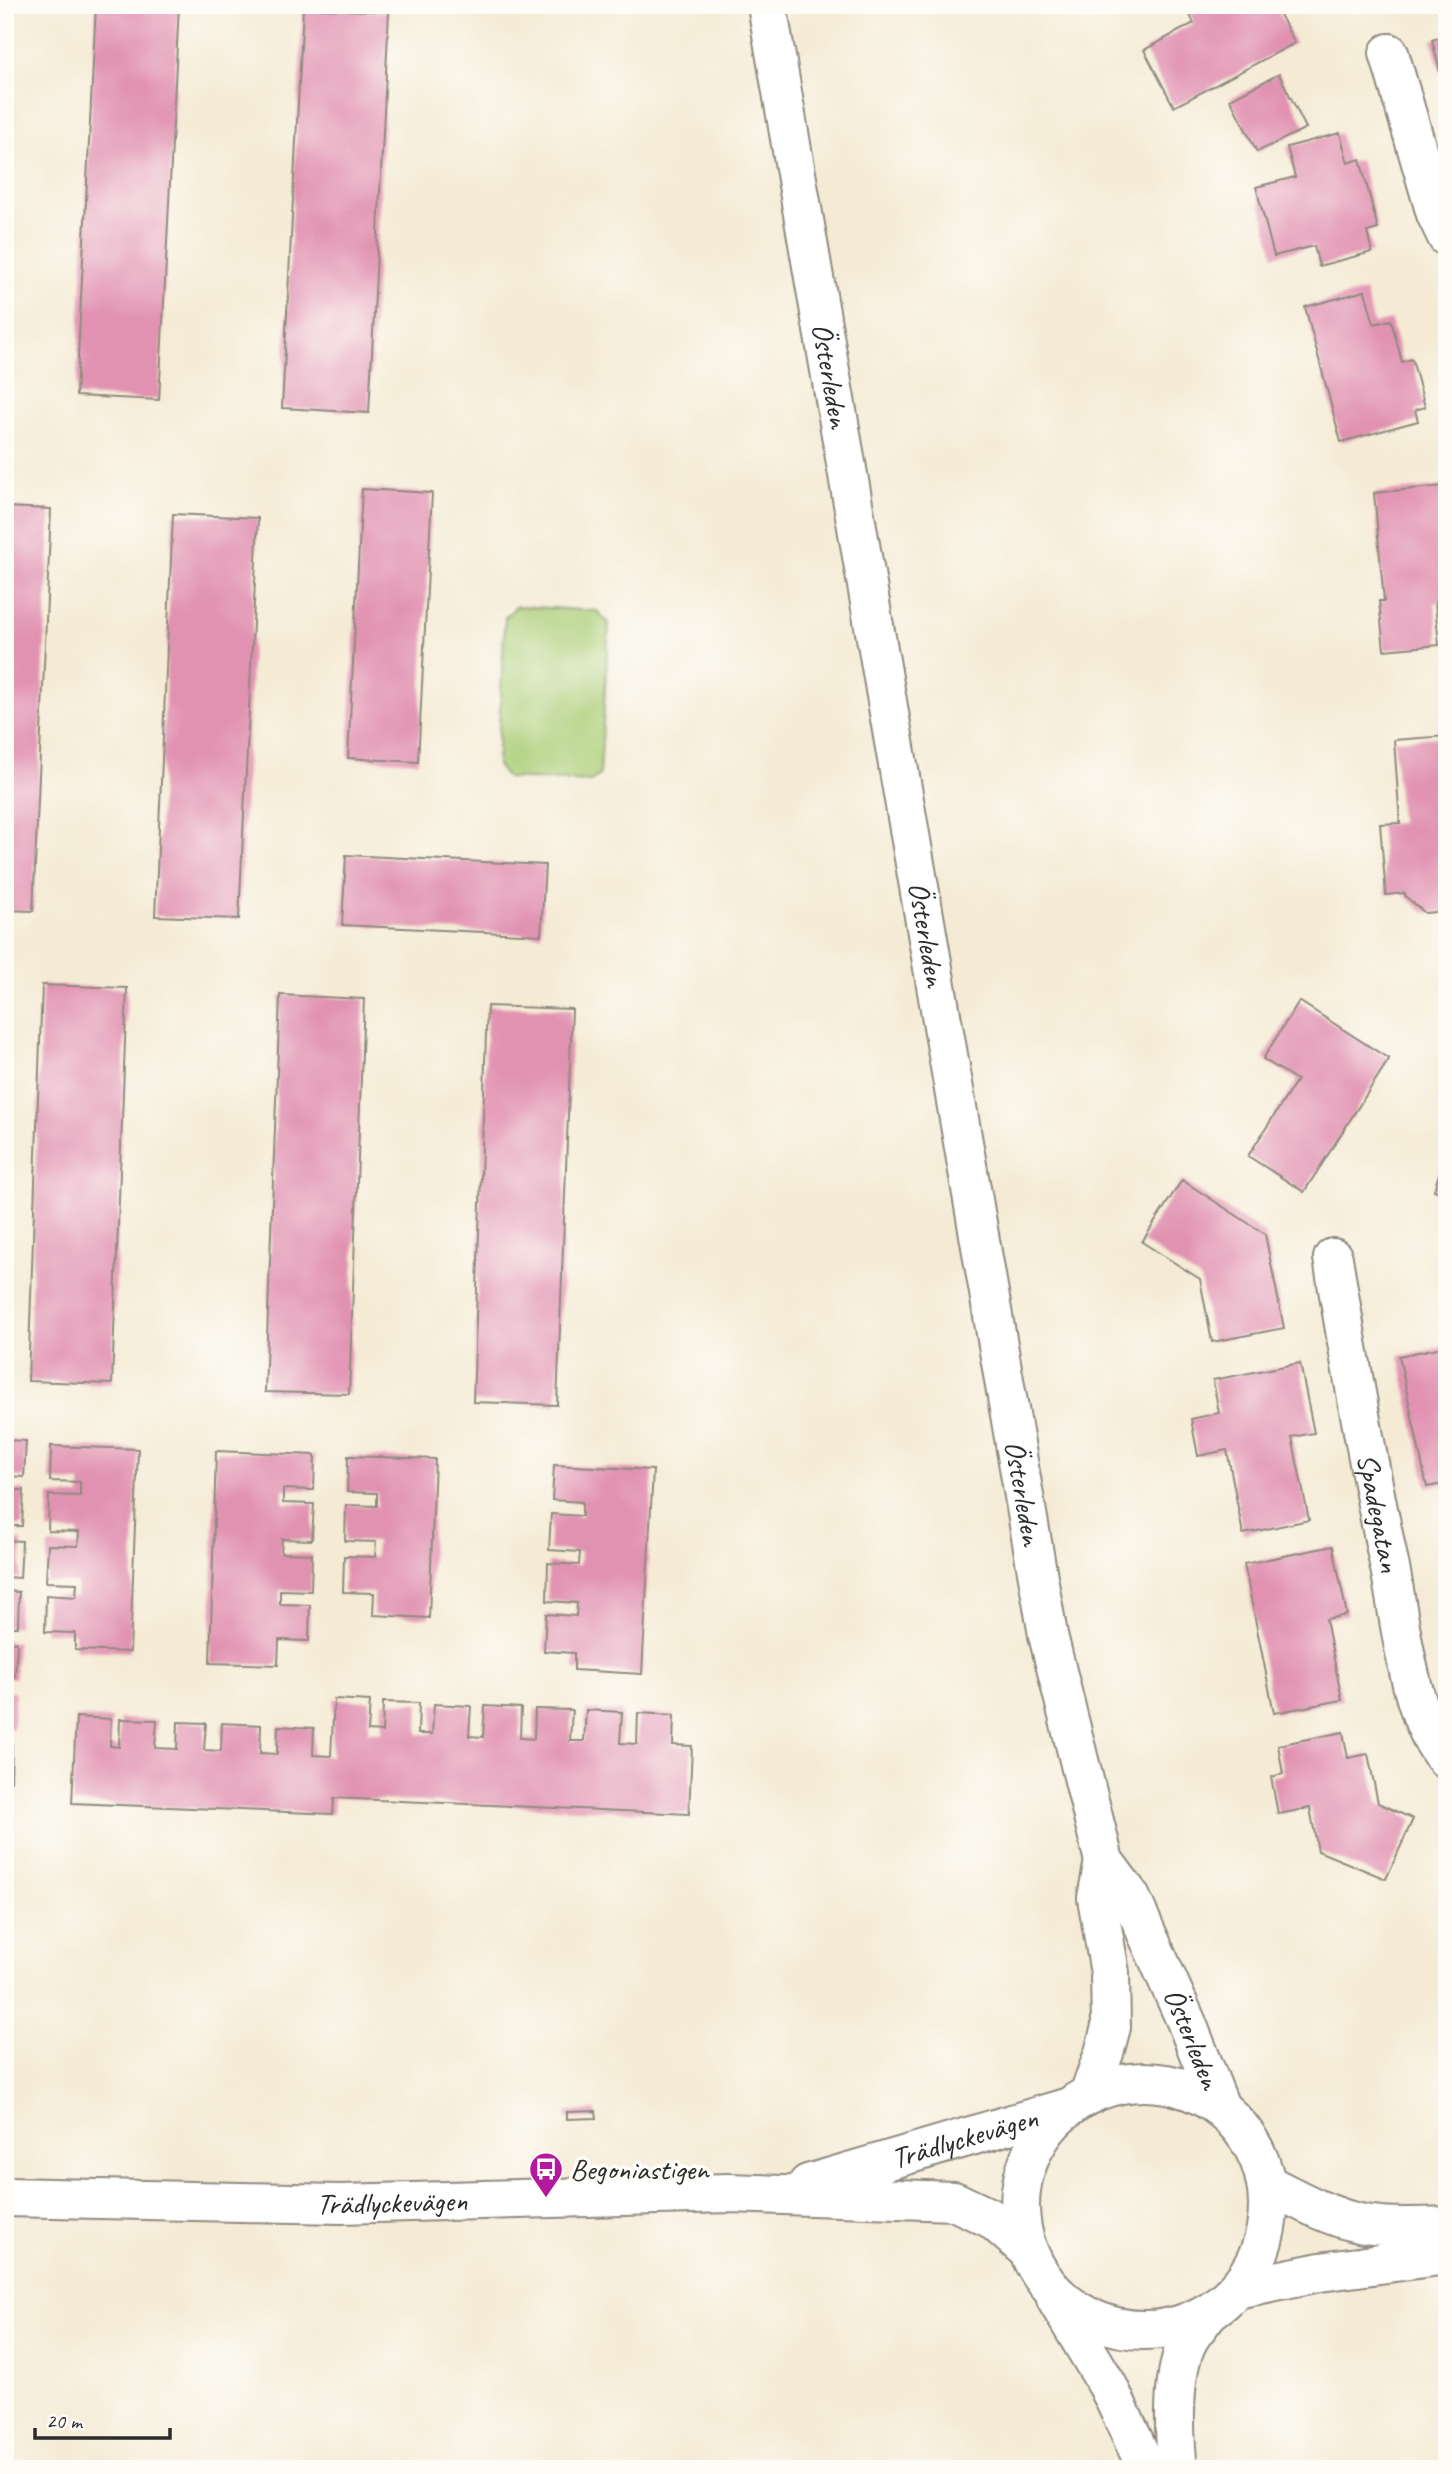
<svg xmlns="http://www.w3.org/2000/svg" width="1452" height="2474" font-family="Caveat,sans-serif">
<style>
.green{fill:#abcd76;stroke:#6b7c50;stroke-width:2}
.building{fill:#e192b1}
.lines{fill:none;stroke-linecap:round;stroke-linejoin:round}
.street-casing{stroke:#908b80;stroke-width:42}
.secondary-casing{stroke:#908b80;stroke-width:42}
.street{stroke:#fff;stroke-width:38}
.secondary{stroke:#fff;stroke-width:38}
.labels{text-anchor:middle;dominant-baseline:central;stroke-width:7;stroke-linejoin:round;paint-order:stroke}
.street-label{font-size:30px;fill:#2b2b2b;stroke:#fdfcf7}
.poi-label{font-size:30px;fill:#2b2b2b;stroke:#fdfcf7;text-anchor:start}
</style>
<rect width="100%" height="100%" fill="#fdfcf7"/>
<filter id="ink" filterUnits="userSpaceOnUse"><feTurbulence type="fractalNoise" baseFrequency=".0143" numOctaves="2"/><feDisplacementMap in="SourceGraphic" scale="14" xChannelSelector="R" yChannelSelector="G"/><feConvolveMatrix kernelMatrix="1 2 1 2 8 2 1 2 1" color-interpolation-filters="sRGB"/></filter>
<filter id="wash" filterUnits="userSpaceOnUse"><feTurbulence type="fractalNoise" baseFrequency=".00686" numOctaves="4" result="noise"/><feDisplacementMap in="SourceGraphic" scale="28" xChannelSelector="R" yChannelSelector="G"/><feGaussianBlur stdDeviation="1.57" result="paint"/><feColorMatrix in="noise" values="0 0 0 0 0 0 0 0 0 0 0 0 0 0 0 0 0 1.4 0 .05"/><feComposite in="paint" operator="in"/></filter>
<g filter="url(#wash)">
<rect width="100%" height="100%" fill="#f5ebd5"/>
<!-- green -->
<path class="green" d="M517,606L597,611L609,624L600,774L591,782L507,778L497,766L505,617Z"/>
<g id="blocks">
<!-- building -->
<path class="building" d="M96,5H179L159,400L76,396Z
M1185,5H1275L1295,43L1174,107L1144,50L1194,23Z
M303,8L389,12L369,413L282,408Z
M1447,35V95H1446L1432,40Z
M1279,74L1306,128L1257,152L1230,99Z
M1340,133L1348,163L1360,159L1378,229L1367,232L1372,252L1319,266L1314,246L1274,256L1256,187L1295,177L1287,147Z
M1365,291L1374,324L1391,320L1402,362L1412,359L1425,407L1415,410L1418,421L1341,442L1305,307Z
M5,338H10L7,404H5Z
M1443,486L1447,530V602L1435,603L1439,645L1384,650L1379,601H1384L1374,493Z
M362,489L432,493L418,762L348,758Z
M5,507L51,509L33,911L5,910Z
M173,514L258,518L239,919L155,916Z
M1447,736V911L1425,913L1406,897L1405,893L1386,895L1380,824L1400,823L1394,740Z
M346,855L545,865L541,935L342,925Z
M42,985L127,988L112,1384L28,1381Z
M280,995L364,999L349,1394L265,1392Z
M1299,1001L1389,1059L1304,1192L1248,1156L1297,1080L1263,1059Z
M487,1006L572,1009L557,1405L473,1402Z
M1446,1151H1447V1194L1434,1190Z
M1182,1180L1265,1234L1284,1328L1212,1342L1200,1279L1142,1242Z
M1447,1346V1497H1446L1443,1484L1427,1487L1399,1356Z
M1300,1363L1314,1433L1292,1437L1309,1520L1243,1534L1227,1450L1198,1456L1191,1419L1219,1413L1213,1380Z
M5,1440L26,1441L24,1477L5,1476Z
M51,1446L138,1449L130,1652L75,1650V1633L45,1632L46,1595L76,1597L77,1583L46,1582L48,1545L78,1546L79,1532L48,1531L49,1495L80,1496V1482L50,1481Z
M216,1451L315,1455L314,1490L283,1489V1503L314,1504L312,1540L282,1539L281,1553L312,1554L311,1591L280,1590V1604L310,1605L309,1641L279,1640L278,1665L210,1663Z
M348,1456L435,1459L429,1618L373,1615L374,1593L343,1592L344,1556L375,1557L376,1542L345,1541L346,1505L377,1506V1493L347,1492Z
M554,1465L653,1470L642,1674L574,1670V1653L544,1651L546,1614L576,1616L577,1603L547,1601L548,1563L579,1565L580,1552L549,1550L551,1514L582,1516V1502L552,1500Z
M5,1490H24L22,1526H5Z
M5,1540L22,1541L20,1578L5,1577Z
M1333,1546L1347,1615L1326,1619L1342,1700L1274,1713L1244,1564Z
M5,1591L19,1592L18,1627H5Z
M5,1641L17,1642L15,1678H5Z
M5,1692H15L13,1729L5,1728Z
M334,1699L370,1701L368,1731L382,1732L383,1702L419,1703L418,1734H432L434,1704L471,1706L469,1736L483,1737L485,1706L521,1708L520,1738L534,1739L535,1709L572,1710L570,1741H584L586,1710L622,1712L620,1743L637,1744L638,1713L674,1715L673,1745L692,1746L689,1814L334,1798L333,1814L72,1803L76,1717L111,1719L110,1746L119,1747L120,1719L157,1720L155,1748L177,1749L178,1722L206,1723L204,1750L221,1751L222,1723L261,1725L260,1753L277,1754L278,1726L314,1728L313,1755L331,1756Z
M1343,1732L1348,1758L1368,1754L1378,1803L1413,1819L1386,1879L1318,1851L1310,1808L1278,1814L1271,1777L1283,1774L1278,1745Z
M5,1745H12L11,1781H5Z
M596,2111L597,2118L567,2119V2112Z"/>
</g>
</g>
<g filter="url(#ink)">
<use href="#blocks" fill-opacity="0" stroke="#908b80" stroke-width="2"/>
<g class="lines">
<!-- street casing -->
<g class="street-casing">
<g id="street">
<path d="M1389,53L1436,214L1447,237"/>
<path id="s1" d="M1333,1258C1350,1363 1369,1468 1391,1573C1401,1626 1410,1720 1447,1760"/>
</g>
</g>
<!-- secondary casing -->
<g class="secondary-casing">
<g id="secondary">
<path id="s2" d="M767,5L1048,1635L1104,1861L1130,1896L1186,2021L1220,2107"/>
<circle cx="1144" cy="2206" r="124"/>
<path d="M1089,2094L1104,2053L1111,2027L1110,1973L1097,1898L1104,1861"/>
<path id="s3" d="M808,2184L1066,2108"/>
<path d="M1267,2184C1297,2199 1330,2218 1364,2224C1391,2228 1419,2227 1447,2226"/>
<path id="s4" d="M5,2197L341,2204L729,2193L954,2201L992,2219L1026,2249"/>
<path d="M1237,2289L1320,2272L1447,2255"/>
<path d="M1056,2299L1108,2386L1147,2469"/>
<path d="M1178,2469C1174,2434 1171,2371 1189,2339C1194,2330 1202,2322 1208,2313"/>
</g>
</g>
<!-- street -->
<use href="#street" class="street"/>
<!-- secondary -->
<use href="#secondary" class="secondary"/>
</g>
</g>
<!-- icons -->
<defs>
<g id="bus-pin" transform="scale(1.75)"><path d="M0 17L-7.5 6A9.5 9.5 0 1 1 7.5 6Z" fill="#b5179e" stroke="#fdfcf7"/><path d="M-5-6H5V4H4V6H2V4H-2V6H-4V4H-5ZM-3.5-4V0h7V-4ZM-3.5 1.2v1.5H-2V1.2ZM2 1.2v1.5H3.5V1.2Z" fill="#fff"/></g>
</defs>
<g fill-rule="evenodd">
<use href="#bus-pin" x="546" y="2169"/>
</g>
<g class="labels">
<!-- street labels -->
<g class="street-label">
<text stroke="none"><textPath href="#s2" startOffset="376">Österleden</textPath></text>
<text stroke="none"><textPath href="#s2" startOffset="943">Österleden</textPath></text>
<text stroke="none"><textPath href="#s2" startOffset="1510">Österleden</textPath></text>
<text stroke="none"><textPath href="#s1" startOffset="259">Spadegatan</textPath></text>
<text stroke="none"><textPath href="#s2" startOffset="2086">Österleden</textPath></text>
<text stroke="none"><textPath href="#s3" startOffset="163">Trädlyckevägen</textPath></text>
<text stroke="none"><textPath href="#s4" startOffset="387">Trädlyckevägen</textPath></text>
</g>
<!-- poi labels -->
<g class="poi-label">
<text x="570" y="2169">Begoniastigen</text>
</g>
</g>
<!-- margin -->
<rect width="1452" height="2474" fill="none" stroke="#fdfcf7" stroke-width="28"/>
<!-- scale -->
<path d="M35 2428v10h135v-10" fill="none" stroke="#2b2b2b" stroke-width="3.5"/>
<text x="46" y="2428" font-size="21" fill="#2b2b2b" stroke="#fdfcf7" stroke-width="5" paint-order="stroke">20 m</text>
</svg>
